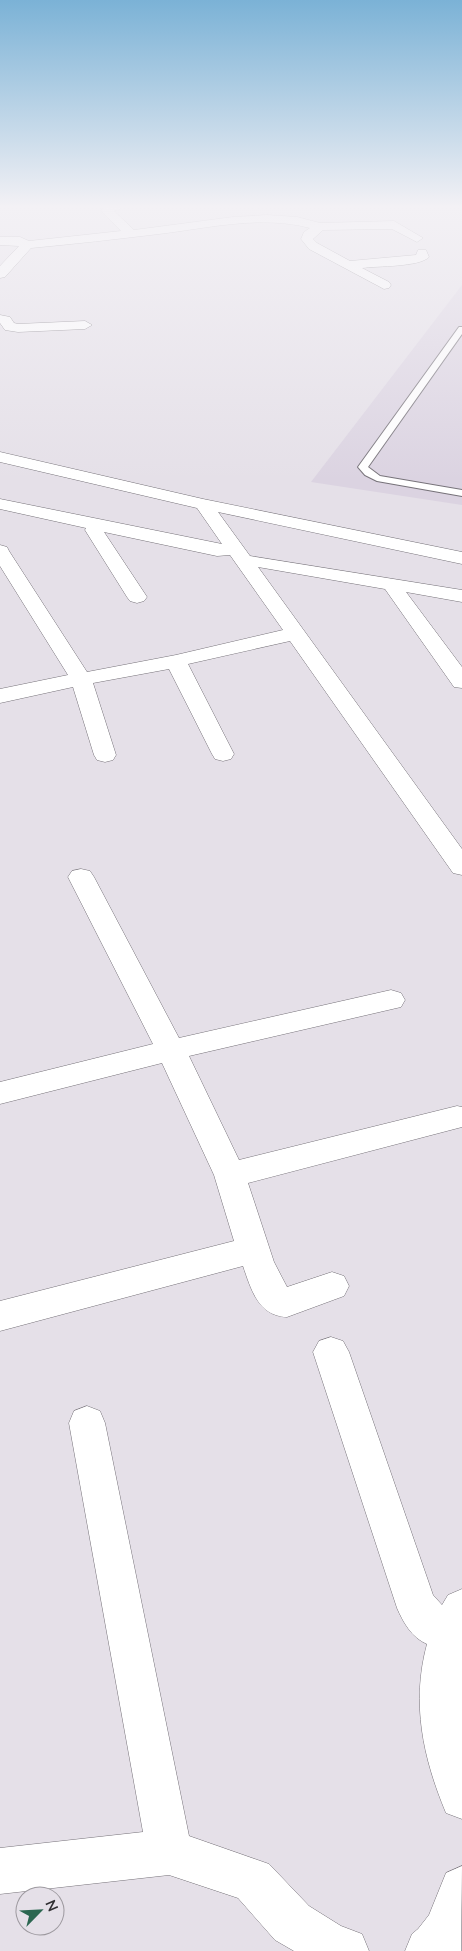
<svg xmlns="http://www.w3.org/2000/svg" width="462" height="1951" font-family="Lato,sans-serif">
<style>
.built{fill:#dbd3e1}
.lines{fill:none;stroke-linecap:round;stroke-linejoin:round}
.service-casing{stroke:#767279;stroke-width:2}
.minor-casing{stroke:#767279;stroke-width:1}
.service{fill:#fff;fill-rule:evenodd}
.minor{fill:#fff;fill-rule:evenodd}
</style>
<rect width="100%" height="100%" fill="#e5e0e8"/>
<!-- built -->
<path class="built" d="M462,285V505L311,482Z"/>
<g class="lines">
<!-- service casing -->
<g class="service-casing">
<path id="service" d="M459,327H462V334L368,467L380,476L462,490V496L377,481L365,475L358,467Z"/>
</g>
<!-- minor casing -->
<g class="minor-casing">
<path id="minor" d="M105,207H122L120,209L114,211L134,230L233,217L267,215L297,217L320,223L394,221L423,238L417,242L392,229L323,230L313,239L317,243L350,261L416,255L418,250H426L429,257C420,267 377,266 362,268L389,282L391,285L389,288L384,289L309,249L301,239L304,232L310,228C262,215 208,228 159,234C117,239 74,244 31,248L5,277L0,278V266L19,246L0,245V237H20L29,241L121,231L101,211Z
M0,315L10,317L14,323L18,324L85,321L92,325L85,329L18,332L5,330L0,323Z
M0,452L203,499L462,552V564L218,512L250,556L462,590V602L406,592L462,667V688L454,687L385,589L258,567L462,849V875L453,873L290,641L188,664L234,754L231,759L223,761L215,759L212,754L169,669L93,683L116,755L113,760L105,762L97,760L94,755L73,687L0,703V689L68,675L0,566V545L7,547L9,551L87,672L176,655L283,630L230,555L217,556L104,532L147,597L144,601L137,603L130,601L127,597L85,530L86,528L0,509V499L222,544L197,508L0,462Z
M81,869L90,871L94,877L179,1038L391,990L401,993L405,1000L401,1007L189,1056L239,1160L457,1106L462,1107V1127L248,1183L274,1262L287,1287L332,1272L344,1276L349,1286L344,1296L287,1317C258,1316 251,1289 243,1266L0,1331V1301L234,1241L214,1175L162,1063L0,1104V1082L153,1044L68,877L72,871Z
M331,1337L343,1341L349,1352L433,1595L442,1605L448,1595L462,1589V1819L446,1813C423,1758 411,1703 427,1644C412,1638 403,1622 397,1608L313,1352L319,1341Z
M87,1406L100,1411L105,1423L189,1836L269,1864L309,1906L341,1926L362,1934L369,1951H294L275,1940L238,1898L169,1875L0,1894V1848L143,1832L69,1423L74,1411Z
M462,1866L461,1951H405L412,1934L418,1929L429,1915L446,1873Z"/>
</g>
<!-- service -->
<use href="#service" class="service"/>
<!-- minor -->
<use href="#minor" class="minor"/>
</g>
<!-- sky -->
<linearGradient id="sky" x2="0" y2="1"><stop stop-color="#7bb2d6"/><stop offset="0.43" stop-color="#f3f1f5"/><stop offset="1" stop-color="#f3f1f5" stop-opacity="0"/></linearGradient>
<rect width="462" height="480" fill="url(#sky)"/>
<!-- north arrow -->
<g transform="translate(40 1911) rotate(66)"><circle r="24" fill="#e5e0e8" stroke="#9d999f"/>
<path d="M0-4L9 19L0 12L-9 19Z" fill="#2b6650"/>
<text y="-8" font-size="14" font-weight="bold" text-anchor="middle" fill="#302f32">N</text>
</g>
</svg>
